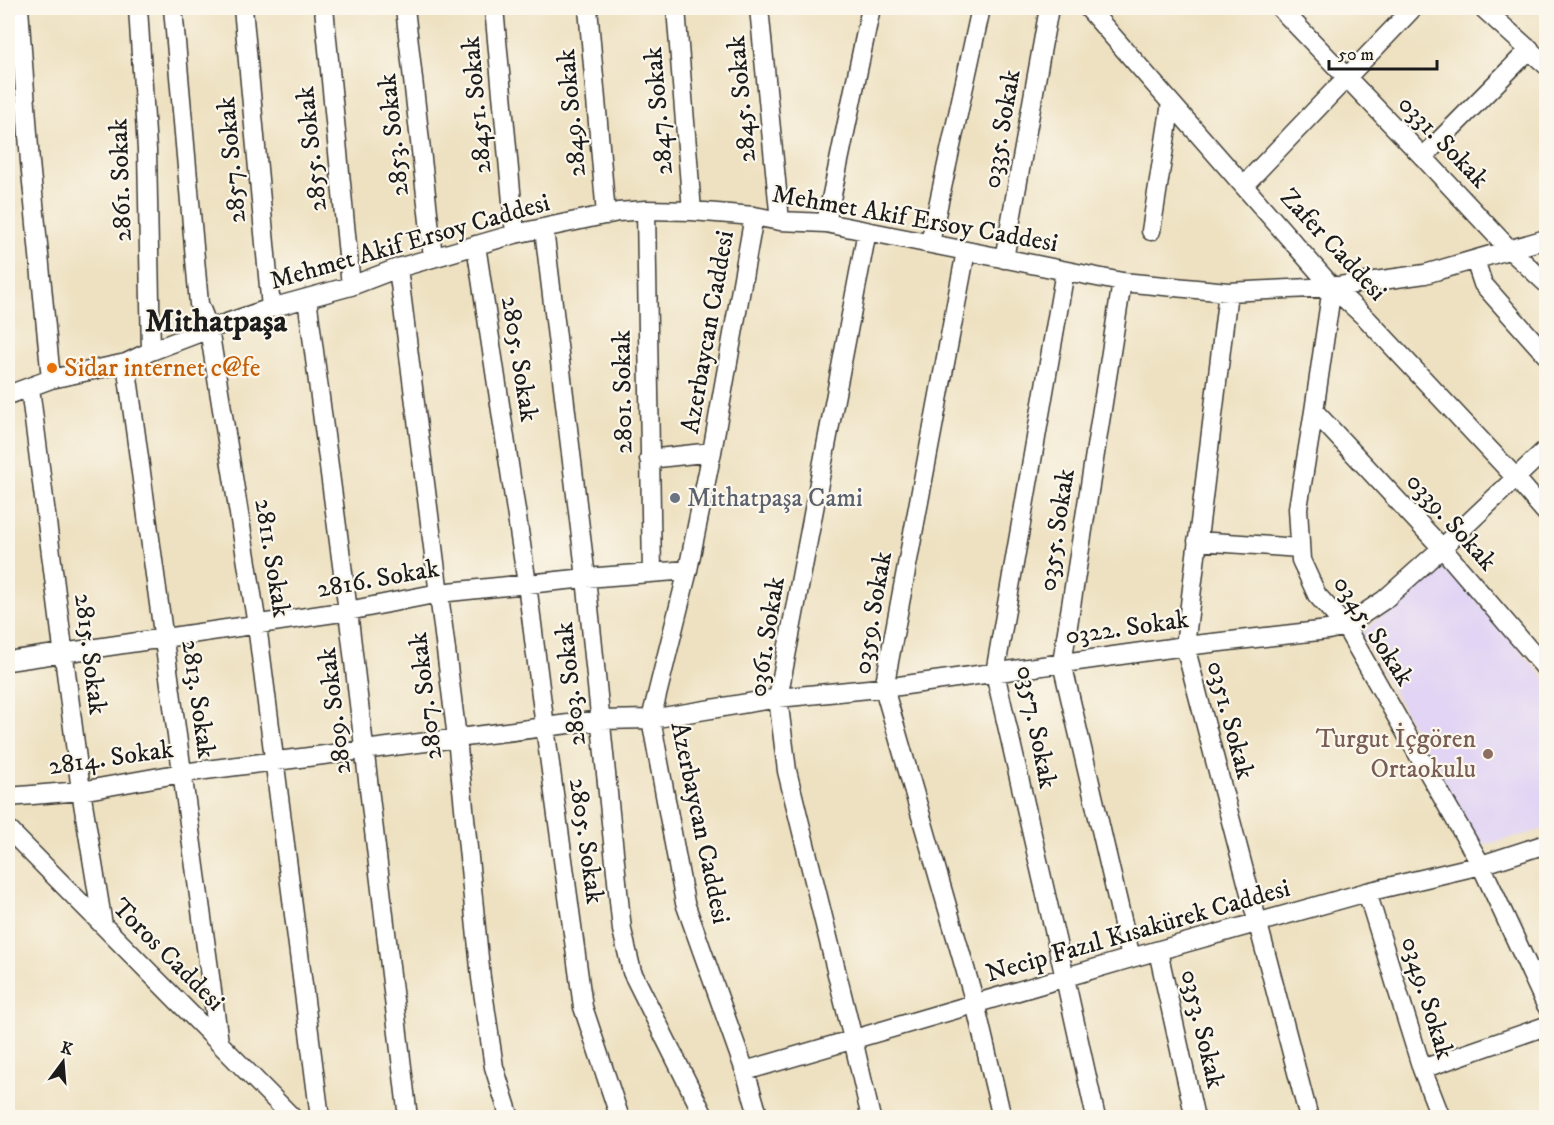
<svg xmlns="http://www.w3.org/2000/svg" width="1554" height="1125" font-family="'IM FELL DW Pica',serif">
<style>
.built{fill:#e1d4f4}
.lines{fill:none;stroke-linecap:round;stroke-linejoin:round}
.minor-casing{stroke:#3c3a35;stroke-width:21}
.minor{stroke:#fff;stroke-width:18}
.food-dot{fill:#e8710a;stroke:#fbf7ec;stroke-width:2}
.worship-dot{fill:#6b7280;stroke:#fbf7ec;stroke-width:2}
.education-dot{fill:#8d6e63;stroke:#fbf7ec;stroke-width:2}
.labels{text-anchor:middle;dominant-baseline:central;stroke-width:4.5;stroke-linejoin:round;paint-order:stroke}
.street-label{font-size:26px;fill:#1c1c1c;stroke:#fbf7ec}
.food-label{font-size:26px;fill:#c56008;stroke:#fbf7ec;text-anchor:start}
.worship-label{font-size:26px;fill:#5b616d;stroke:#fbf7ec;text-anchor:start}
.education-label{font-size:26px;fill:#785e54;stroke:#fbf7ec;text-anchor:end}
.district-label{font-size:32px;font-weight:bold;fill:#1c1c1c;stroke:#fbf7ec}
</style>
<rect width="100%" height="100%" fill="#fbf7ec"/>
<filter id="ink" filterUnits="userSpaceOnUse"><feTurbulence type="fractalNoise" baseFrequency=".0167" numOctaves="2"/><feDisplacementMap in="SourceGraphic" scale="12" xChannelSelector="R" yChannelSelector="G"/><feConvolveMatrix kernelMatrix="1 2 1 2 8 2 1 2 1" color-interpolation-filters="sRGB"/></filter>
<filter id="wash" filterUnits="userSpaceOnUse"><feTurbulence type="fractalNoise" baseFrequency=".008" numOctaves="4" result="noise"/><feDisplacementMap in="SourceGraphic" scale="24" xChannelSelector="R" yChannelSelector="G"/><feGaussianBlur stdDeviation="1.35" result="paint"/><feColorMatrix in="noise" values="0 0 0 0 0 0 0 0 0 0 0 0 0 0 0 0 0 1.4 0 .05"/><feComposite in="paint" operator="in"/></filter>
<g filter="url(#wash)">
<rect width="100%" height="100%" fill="#eee1c1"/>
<!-- built -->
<path class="built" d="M1442,560L1546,680V829L1480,846L1361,634Z"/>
</g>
<g filter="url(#ink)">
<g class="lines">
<!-- minor casing -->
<g class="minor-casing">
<path id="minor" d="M19,8L30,162L51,379
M138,8L147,150L151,351
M173,8L199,304L209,329L257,625L320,1118
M243,8L271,308
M324,8L351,286
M405,8L433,257
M494,8L515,234
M588,8L606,215
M676,8L692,211
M759,8L780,221
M1088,8L1332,287L1367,319L1516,478L1546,513
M1280,8L1423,157L1509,249L1546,283
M1483,8L1546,65
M1423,157L1530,49
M1244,185L1413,8
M646,210L652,573
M754,216L712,452L688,570L651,719L685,903L745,1071L759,1118
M826,223L871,8
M544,229L586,578L622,930L632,972L705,1118
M867,231L778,698L787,771L853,1039L871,1118
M1151,231L1171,103
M930,243L981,8
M476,245L527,584L545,727L583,1007L620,1118
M966,251L884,688L975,1003L1002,1118
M1004,259L1049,8
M1475,260L1483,284L1546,355
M398,268L457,738L481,978L494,1067L510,1118
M1065,271L995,673L1065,978L1096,1118
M1122,282L1062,663L1131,958
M1332,287L1314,411L1298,508L1301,560L1317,595L1345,626L1481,865L1546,1005
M1228,292L1185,646L1309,1118
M307,298L348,611L408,1118
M126,363L219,1042
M30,388L81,791L103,925
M8,395L51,379L126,363L151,351L209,329L271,308L351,286L398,268L515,234L618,212L646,210L692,211L754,216L780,221L826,223L1122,282L1228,292L1332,287L1425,274L1546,239
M1314,411L1442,548L1546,669
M649,459L712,452
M1197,541L1300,548
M8,661L348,611L439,593L586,578L688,570
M8,797L81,791L182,773L600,720L651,719L778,698L899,686L1185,646L1328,630L1345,626L1384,600L1442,548L1546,449
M8,829L293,1118
M1367,892L1422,1069L1441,1118
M1158,951L1195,1118
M1422,1069L1546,1026
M745,1071L1131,958L1367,892L1481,865L1546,844"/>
</g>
<!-- minor -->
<use href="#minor" class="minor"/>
</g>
</g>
<!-- markers -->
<circle class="food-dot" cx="52" cy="368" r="6"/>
<circle class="worship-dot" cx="675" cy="498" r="6"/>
<circle class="education-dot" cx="1488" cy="754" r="6"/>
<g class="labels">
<!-- street labels -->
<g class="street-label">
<text transform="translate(742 99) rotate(-95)">2845. Sokak</text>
<text transform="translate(477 105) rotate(-95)">28451. Sokak</text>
<text transform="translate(659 111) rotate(-95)">2847. Sokak</text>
<text transform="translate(572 113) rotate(-95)">2849. Sokak</text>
<text transform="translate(1002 129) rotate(-80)">0335. Sokak</text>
<text transform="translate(394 135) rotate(-96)">2853. Sokak</text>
<text transform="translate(1443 142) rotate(46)">0331. Sokak</text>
<text transform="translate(312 149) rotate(-96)">2855. Sokak</text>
<text transform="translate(232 160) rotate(-95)">2857. Sokak</text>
<text transform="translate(121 180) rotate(-92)">2861. Sokak</text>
<text transform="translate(915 219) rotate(10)">Mehmet Akif Ersoy Caddesi</text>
<text transform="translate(410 242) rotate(-16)">Mehmet Akif Ersoy Caddesi</text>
<text transform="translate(1333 245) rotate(47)">Zafer Caddesi</text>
<text transform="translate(708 332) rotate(-80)">Azerbaycan Caddesi</text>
<text transform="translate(519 359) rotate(81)">2805. Sokak</text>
<text transform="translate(623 392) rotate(-91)">2801. Sokak</text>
<text transform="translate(1451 522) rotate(48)">0339. Sokak</text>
<text transform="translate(1057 530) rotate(-81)">0355. Sokak</text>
<text transform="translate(272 558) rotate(81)">2811. Sokak</text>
<text transform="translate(378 579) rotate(-10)">2816. Sokak</text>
<text transform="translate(873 613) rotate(-80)">0359. Sokak</text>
<text transform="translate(1127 628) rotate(-8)">0322. Sokak</text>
<text transform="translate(1373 631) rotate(57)">0345. Sokak</text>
<text transform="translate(767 637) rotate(-81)">0361. Sokak</text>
<text transform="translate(90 654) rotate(83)">2815. Sokak</text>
<text transform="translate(571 684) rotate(-96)">2803. Sokak</text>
<text transform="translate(426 696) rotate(-97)">2807. Sokak</text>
<text transform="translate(198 699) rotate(82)">2813. Sokak</text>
<text transform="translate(335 711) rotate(-97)">2809. Sokak</text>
<text transform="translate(1230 720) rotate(75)">0351. Sokak</text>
<text transform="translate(1036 727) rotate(79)">0357. Sokak</text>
<text transform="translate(111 758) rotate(-8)">2814. Sokak</text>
<text transform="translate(700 823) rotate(78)">Azerbaycan Caddesi</text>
<text transform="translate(586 841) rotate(82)">2805. Sokak</text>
<text transform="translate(1138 931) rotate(-16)">Necip Fazıl Kısakürek Caddesi</text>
<text transform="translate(168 955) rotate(45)">Toros Caddesi</text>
<text transform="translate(1427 998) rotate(73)">0349. Sokak</text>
<text transform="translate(1202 1029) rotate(77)">0353. Sokak</text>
</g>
<!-- food labels -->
<g class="food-label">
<text x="64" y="368">Sidar internet c@fe</text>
</g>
<!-- worship labels -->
<g class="worship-label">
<text x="687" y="498">Mithatpaşa Cami</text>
</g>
<!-- education labels -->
<g class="education-label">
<text x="1476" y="739">Turgut İçgören<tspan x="1476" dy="30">Ortaokulu</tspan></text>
</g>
<!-- district labels -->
<g class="district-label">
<text x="216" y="322">Mithatpaşa</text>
</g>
</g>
<!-- margin -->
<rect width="1554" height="1125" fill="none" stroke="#fbf7ec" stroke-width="30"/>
<!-- north arrow -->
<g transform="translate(63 1062) rotate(16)" stroke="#fbf7ec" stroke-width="4.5" paint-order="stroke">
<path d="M0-4.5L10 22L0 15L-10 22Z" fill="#1c1c1c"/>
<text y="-9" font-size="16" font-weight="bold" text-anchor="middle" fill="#1c1c1c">K</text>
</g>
<!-- scale -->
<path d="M1329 60v9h108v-9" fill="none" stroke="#1c1c1c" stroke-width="3"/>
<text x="1338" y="60" font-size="18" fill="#1c1c1c" stroke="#fbf7ec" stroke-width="4.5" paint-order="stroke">50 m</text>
</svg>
